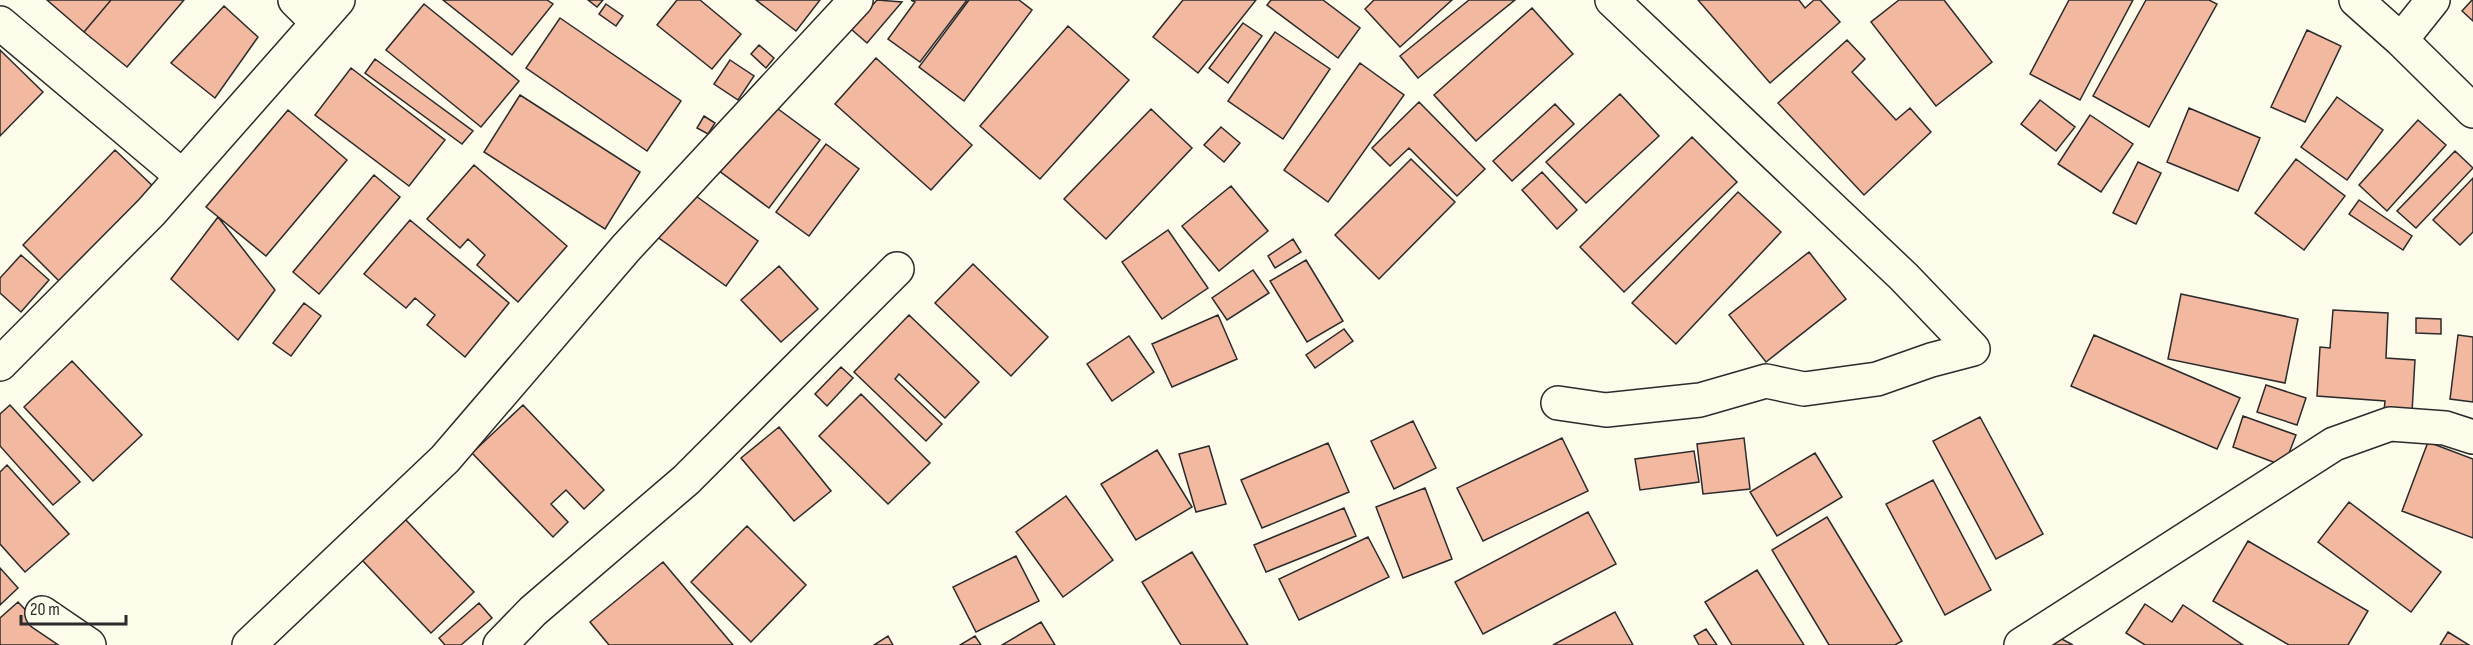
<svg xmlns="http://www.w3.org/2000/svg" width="2473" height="645" font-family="'Sofia Sans Condensed',sans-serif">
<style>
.building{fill:#f2b8a0;stroke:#2b2b2b;stroke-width:1.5}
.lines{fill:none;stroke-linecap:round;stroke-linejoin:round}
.minor-casing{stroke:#2b2b2b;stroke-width:36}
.minor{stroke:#fdfbea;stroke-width:33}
</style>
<rect width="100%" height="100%" fill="#fdfbea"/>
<!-- building -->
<path class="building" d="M47,0H111L84,32Z
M111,0H184L127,67L84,32Z
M443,0H547L553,4L512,55Z
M588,0H603L597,7Z
M677,0H700L741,34L712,69L657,25Z
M756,0H820L796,31Z
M877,0L902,2L867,43L851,29Z
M911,0H967L920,62L888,39L915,2Z
M969,0H1019L1032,10L964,101L919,67Z
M1183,0H1256L1198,73L1153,37Z
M1271,0H1323L1360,28L1338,58L1267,5Z
M1374,0H1452L1400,47L1365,9Z
M1469,0H1515L1418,78L1400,56Z
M1698,0H1799L1805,8L1814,0H1820L1840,22L1770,83Z
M1899,0H1944L1992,62L1936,106L1871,22Z
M2069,0H2133L2080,100L2030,74Z
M2146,0H2209L2217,4L2149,127L2093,96Z
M2472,0H2473V21L2462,11Z
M424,4L519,81L481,127L386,50Z
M606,4L623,16L616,26L599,14Z
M224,6L258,37L215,98L171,63Z
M1532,8L1573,54L1476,141L1434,95Z
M560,18L681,101L647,151L526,68Z
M1243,23L1262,36L1228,83L1209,68Z
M1068,26L1129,80L1040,179L980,126Z
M2307,30L2341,46L2305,122L2271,107Z
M1275,32L1330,69L1283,139L1228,101Z
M1847,40L1865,59L1852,72L1896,120L1910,108L1931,132L1864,195L1778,103Z
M759,45L774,58L766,68L751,54Z
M0,50L43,92L0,136Z
M876,58L972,145L931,190L835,104Z
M375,59L473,131L462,144L365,73Z
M730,60L754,76L738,100L714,84Z
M1360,63L1404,95L1328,202L1284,170Z
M351,68L445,140L409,186L315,115Z
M1620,94L1659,136L1586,203L1546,162Z
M520,95L640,172L605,229L484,152Z
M2337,97L2383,130L2347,180L2301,147Z
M2040,100L2075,127L2056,151L2021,124Z
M1419,102L1485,169L1457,196L1409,148L1390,166L1372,148Z
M770,103L820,140L769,208L718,170Z
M1555,104L1574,124L1512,181L1493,161Z
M2189,108L2260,138L2238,191L2167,162Z
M1151,109L1192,148L1106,239L1064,199Z
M288,110L347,160L266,256L206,207Z
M2090,115L2133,144L2101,192L2058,164Z
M704,116L715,123L708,134L697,128Z
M2418,120L2446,145L2387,211L2359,185Z
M1221,127L1240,143L1224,162L1204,145Z
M1692,137L1737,182L1624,292L1580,247Z
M826,144L859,169L809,236L776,212Z
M115,150L157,190L64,286L23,245Z
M2455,151L2473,168L2416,228L2397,211Z
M1411,159L1455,202L1379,279L1335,235Z
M2296,159L2345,196L2304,250L2255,213Z
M2138,162L2161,173L2136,224L2113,213Z
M474,165L567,246L518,302L477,265L485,255L468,239L460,248L427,219Z
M1542,172L1577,210L1557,229L1522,190Z
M374,175L400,197L319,294L293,272Z
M2473,178V232L2460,245L2433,220Z
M1231,186L1268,231L1219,271L1182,226Z
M689,191L758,241L726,286L656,236Z
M1738,192L1781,232L1676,344L1632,303Z
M2359,200L2412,236L2403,250L2349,214Z
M218,217L275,290L238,340L171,279Z
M410,220L509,303L465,357L427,325L435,315L415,298L406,308L364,274Z
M1168,230L1208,288L1162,319L1122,262Z
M1293,239L1301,252L1275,268L1268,256Z
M1809,252L1846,299L1766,362L1729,315Z
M21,255L49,280L21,312L0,293V278Z
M1306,260L1343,321L1307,342L1270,281Z
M973,264L1048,337L1011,376L935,303Z
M779,266L818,309L781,342L741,300Z
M1253,270L1269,293L1227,320L1212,298Z
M2181,294L2298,319L2285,383L2168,359Z
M304,303L321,316L291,356L273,343Z
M2333,310L2388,313L2386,358L2415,360L2412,412L2384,411L2385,401L2317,396L2320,347L2330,348Z
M909,315L979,382L945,418L899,374L895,379L942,424L926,441L854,372Z
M1218,315L1237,359L1172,387L1152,344Z
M2416,318L2441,319V334L2416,333Z
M1344,329L1353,341L1315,368L1306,355Z
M2094,335L2240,398L2217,449L2071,386Z
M2458,335L2473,337V402L2450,399Z
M1129,336L1154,372L1112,401L1087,364Z
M72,361L142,435L93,481L24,407Z
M841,367L853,378L827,406L815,394Z
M2266,385L2306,398L2297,425L2257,412Z
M861,394L930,463L888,504L819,436Z
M10,405L80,482L53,505L0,446V414Z
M523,405L604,490L584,509L566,490L551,504L568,522L553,537L472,453Z
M2243,416L2296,435L2284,466L2233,447Z
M1980,417L2043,534L1996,559L1933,441Z
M1413,421L1436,468L1394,489L1371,441Z
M779,427L831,491L794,521L741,458Z
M1562,438L1588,491L1483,541L1457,488Z
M1744,438L1750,489L1703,494L1697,444Z
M2428,442L2473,459V538L2402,511Z
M1328,443L1349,492L1262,528L1241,480Z
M1209,446L1226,504L1196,512L1179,454Z
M1157,450L1192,507L1136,540L1101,484Z
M1694,451L1699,482L1640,490L1635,459Z
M1815,453L1842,497L1777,536L1750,492Z
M7,465L69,534L25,572L0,544V472Z
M1933,480L1991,590L1945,615L1886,504Z
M1425,488L1452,559L1403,578L1376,507Z
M1066,496L1113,560L1063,597L1016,532Z
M2349,502L2441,572L2411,612L2318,542Z
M1344,508L1356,536L1266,572L1254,545Z
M1588,512L1616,564L1483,634L1455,582Z
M1827,517L1902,641L1895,645H1829L1772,550Z
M405,519L474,592L431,633L362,560Z
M747,526L806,585L751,642L691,582Z
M1368,537L1389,577L1299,620L1279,579Z
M2248,541L2368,611L2348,645H2289L2213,601Z
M1192,552L1248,645H1181L1142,582Z
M1016,556L1039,601L976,632L953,587Z
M663,562L733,645H609L590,622Z
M0,568L18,588L0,605Z
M1757,570L1804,645H1732L1705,602Z
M18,602L57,643L55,645H0V618Z
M479,603L492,618L461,645H445L439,638Z
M2145,604L2172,622L2183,605L2243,645H2145L2126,633Z
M1615,612L1633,645H1553Z
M1041,622L1055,645H1002Z
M1706,629L1717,645H1699L1694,636Z
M2448,632L2469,645H2440Z
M888,636L893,645H874Z
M975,636L981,645H960Z
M2056,636L2073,645H2051Z"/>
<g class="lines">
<!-- minor casing -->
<g class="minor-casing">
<path id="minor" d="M295,0L318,23
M2356,0L2401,40L2473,111
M0,23L182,176
M2401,40L2433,0
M0,364L151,212L338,0
M1558,403L1606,410L1700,400L1766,381L1804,389L1877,379L1931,360L1973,349L1904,277L1612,0
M42,613L89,645
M249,645L445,459L626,248L856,0
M500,645L533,611L686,480L897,269
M2021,645L2334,444L2390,424L2445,428L2473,437"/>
</g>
<!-- minor -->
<use href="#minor" class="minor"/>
</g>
<!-- scale -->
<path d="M21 615v9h105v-9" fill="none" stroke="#2b2b2b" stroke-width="3"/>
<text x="30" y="615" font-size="18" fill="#2b2b2b" stroke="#fdfbea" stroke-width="4.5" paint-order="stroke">20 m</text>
</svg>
